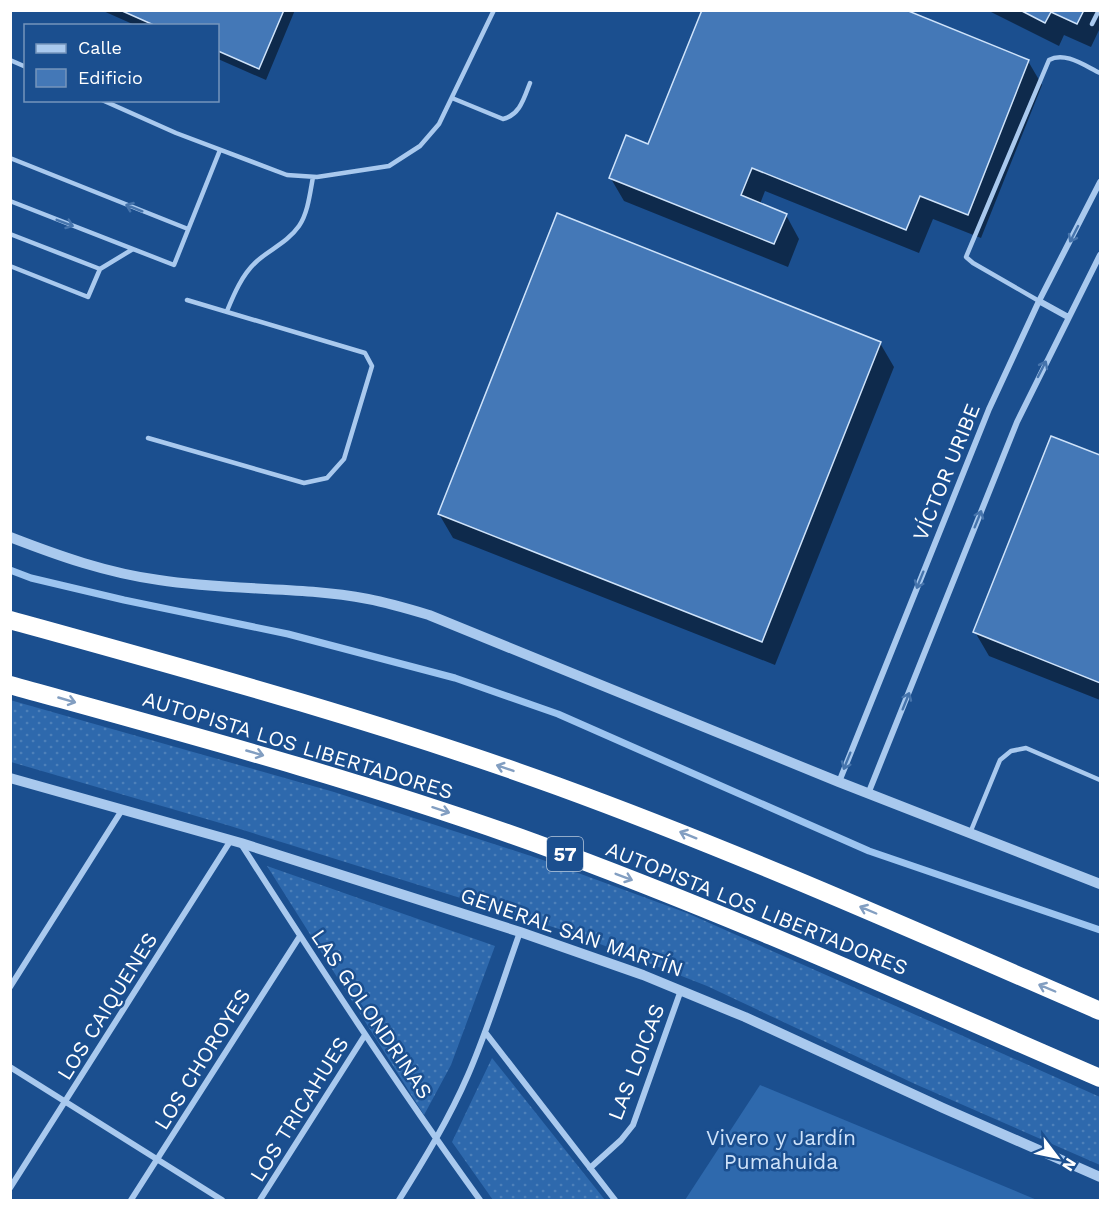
<svg xmlns="http://www.w3.org/2000/svg" width="1111" height="1211" font-family="'Work Sans',sans-serif">
<style>
.grass{fill:url(#grass-dots)}
.garden{fill:#2e69ad}
.shadow{fill:#0007}
.lines{fill:none;stroke-linecap:round;stroke-linejoin:round}
.stream{stroke:#9cc4f0;stroke-width:7}
.building{fill:#4478b7;stroke:#cfe3fa;stroke-width:1.5}
.service{stroke:#a9c9ee;stroke-width:4.5}
.minor{stroke:#a9c9ee;stroke-width:6}
.tertiary{stroke:#a9c9ee;stroke-width:10}
.motorway{stroke:#fff;stroke-width:18}
.oneway{stroke:#4674ac}
.oneway2{stroke:#829ec1}
.labels{text-anchor:middle;dominant-baseline:central;stroke-width:5;stroke-linejoin:round;paint-order:stroke}
.shield{fill:#1b4f8f;stroke:#bbcadd;stroke-width:1.5}
.shield-label{font-size:20px;font-weight:bold;fill:#fff}
.street-label{font-size:21px;fill:#fff;stroke:#1b4f8f}
.park-label{font-size:21px;fill:#cfe3fa;stroke:#1b4f8f}
</style>
<defs>
<pattern id="grass-dots" width="8" height="8" patternUnits="userSpaceOnUse" patternTransform="scale(1.5)"><rect width="8" height="8" fill="#2e69ad"/><path d="M2 2h.1M6 6h.1" fill="none" stroke="#4d80b9" stroke-width="1.8" stroke-linecap="round"/></pattern>
</defs>
<rect width="100%" height="100%" fill="#1b4f8f"/>
<!-- grass -->
<path class="grass" d="M10,700L334,792L540,859L687,913L1100,1097V1165L915,1084L707,986L572,933L227,825L11,762Z
M267,866L495,946L451,1065L424,1115Z
M492,1058L605,1200H493L452,1142Z"/>
<!-- garden -->
<path class="garden" d="M760,1085L1037,1200H685Z"/>
<!-- shadow -->
<path class="shadow" d="M101,10H295L266,80L218,59V26H137Z
M987,10H1100V28L1091,47L1064,35L1059,46Z
M1028,61L1042,85L981,238L933,219L919,253L765,191L760,204L786,215L799,239L788,267L624,201L610,177L648,146Z
M880,343L894,367L775,665L453,538L439,514Z
M1052,438L1100,457V700L989,656L975,632Z"/>
<g class="lines">
<!-- stream -->
<path class="stream" d="M10,570L31,578L124,600L288,634L455,678L558,714L869,851L1100,930"/>
</g>
<!-- building -->
<path class="building" d="M120,10H284L259,69L218,51V26H156Z
M702,10H906L1029,60L968,215L920,196L906,230L752,168L741,195L787,214L774,244L609,178L626,135L648,144Z
M1020,10H1084L1077,24L1051,12L1045,23Z
M557,213L881,342L762,642L438,514Z
M1051,436L1100,455V683L973,632Z"/>
<g class="lines">
<!-- service -->
<path class="service" d="M1092,24L1099,10
M10,60L26,67
M452,98L503,119C520,115 524,98 530,83
M102,100L176,133L287,175L317,177L389,166L420,146L439,124L494,10
M10,158L188,229
M10,201L174,265L220,150
M10,234L100,269L133,249
M10,266L88,297L100,269
M1039,301L973,263L966,257L1049,60C1065,51 1085,66 1100,73
M227,311C234,294 242,275 256,262C270,249 287,243 299,226C308,213 310,193 313,177
M148,438L304,483L327,478L344,459L372,366L365,353L187,300
M970,833L1000,760L1011,751L1026,748L1100,780"/>
<!-- minor -->
<path class="minor" d="M1039,301L1068,317
M839,782L989,409L1039,301L1100,182
M868,794L1017,422L1100,255
M241,844C318,964 396,1084 480,1200
M10,987L122,810
M485,1032L615,1200
M10,1067L222,1200
M590,1168L621,1140L633,1125L681,990
M10,1188L231,840
M131,1200L300,936
M260,1200L365,1035
M399,1200C424,1160 449,1119 468,1075C488,1029 503,980 520,932"/>
<!-- tertiary -->
<path class="tertiary" d="M10,537C59,556 107,573 159,580C228,591 299,586 368,599C389,603 409,609 429,615L839,782L1100,884
M10,778L241,843L520,932L643,975L745,1017L943,1108L1100,1177"/>
<!-- motorway -->
<path class="motorway" d="M10,620C194,671 378,721 557,786C741,853 920,933 1100,1011
M10,685C187,734 363,781 535,843C727,913 913,997 1100,1078"/>
</g>
<!-- one-way arrows -->
<defs><path id="oneway-shaft" d="M-6 0H5M1.5-3L5.5 0L1.5 3" fill="none" stroke-width="1.6" stroke-linecap="round" stroke-linejoin="round" transform="scale(1.5)"/></defs>
<g class="oneway">
<use href="#oneway-shaft" transform="translate(134 208) rotate(-158)"/>
<use href="#oneway-shaft" transform="translate(65 223) rotate(21)"/>
<use href="#oneway-shaft" transform="translate(1074 234) rotate(117)"/>
<use href="#oneway-shaft" transform="translate(1042 369) rotate(-63)"/>
<use href="#oneway-shaft" transform="translate(978 519) rotate(-68)"/>
<use href="#oneway-shaft" transform="translate(920 580) rotate(112)"/>
<use href="#oneway-shaft" transform="translate(906 701) rotate(-68)"/>
<use href="#oneway-shaft" transform="translate(847 761) rotate(112)"/>
</g>
<g class="oneway2">
<use href="#oneway-shaft" transform="translate(67 700) rotate(16)"/>
<use href="#oneway-shaft" transform="translate(255 753) rotate(16)"/>
<use href="#oneway-shaft" transform="translate(505 768) rotate(-161)"/>
<use href="#oneway-shaft" transform="translate(441 810) rotate(18)"/>
<use href="#oneway-shaft" transform="translate(688 835) rotate(-158)"/>
<use href="#oneway-shaft" transform="translate(624 877) rotate(21)"/>
<use href="#oneway-shaft" transform="translate(868 910) rotate(-157)"/>
<use href="#oneway-shaft" transform="translate(1047 988) rotate(-157)"/>
</g>
<g class="labels">
<!-- shield labels -->
<rect class="shield" x="547" y="837" width="36" height="34" rx="4.5"/>
<g class="shield-label">
<text x="565" y="854">57</text>
</g>
<!-- street labels -->
<g class="street-label">
<text transform="translate(946 472) rotate(-68)">VÍCTOR URIBE</text>
<text transform="translate(298 745) rotate(17)">AUTOPISTA LOS LIBERTADORES</text>
<text transform="translate(757 908) rotate(22)">AUTOPISTA LOS LIBERTADORES</text>
<text transform="translate(572 932) rotate(19)">GENERAL SAN MARTÍN</text>
<text transform="translate(107 1006) rotate(-58)">LOS CAIQUENES</text>
<text transform="translate(372 1014) rotate(56)">LAS GOLONDRINAS</text>
<text transform="translate(202 1059) rotate(-58)">LOS CHOROYES</text>
<text transform="translate(636 1062) rotate(-69)">LAS LOICAS</text>
<text transform="translate(299 1109) rotate(-58)">LOS TRICAHUES</text>
</g>
<!-- park labels -->
<g class="park-label">
<text x="781" y="1137">Vivero y Jardín<tspan x="781" dy="24">Pumahuida</tspan></text>
</g>
</g>
<!-- border -->
<rect width="1111" height="1211" fill="none" stroke="#ffffff" stroke-width="24"/>
<!-- legend -->
<rect x="24" y="24" width="195" height="78" fill="#1b4f8f" stroke="#7695bc" stroke-width="1.5"/>
<rect x="36" y="44" width="30" height="9" fill="#a9c9ee" stroke="#7695bc" stroke-width="1.5"/>
<text x="78" y="54" font-size="18" fill="#ffffff">Calle</text>
<rect x="36" y="69" width="30" height="18" fill="#4478b7" stroke="#7695bc" stroke-width="1.5"/>
<text x="78" y="84" font-size="18" fill="#ffffff">Edificio</text>
<!-- north arrow -->
<g transform="translate(1057 1157) rotate(122)" stroke="#1b4f8f" stroke-width="4.5" paint-order="stroke">
<path d="M0-4.5L10 22L0 15L-10 22Z" fill="#ffffff"/>
<text y="-9" font-size="16" font-weight="bold" text-anchor="middle" fill="#ffffff">N</text>
</g>
</svg>
